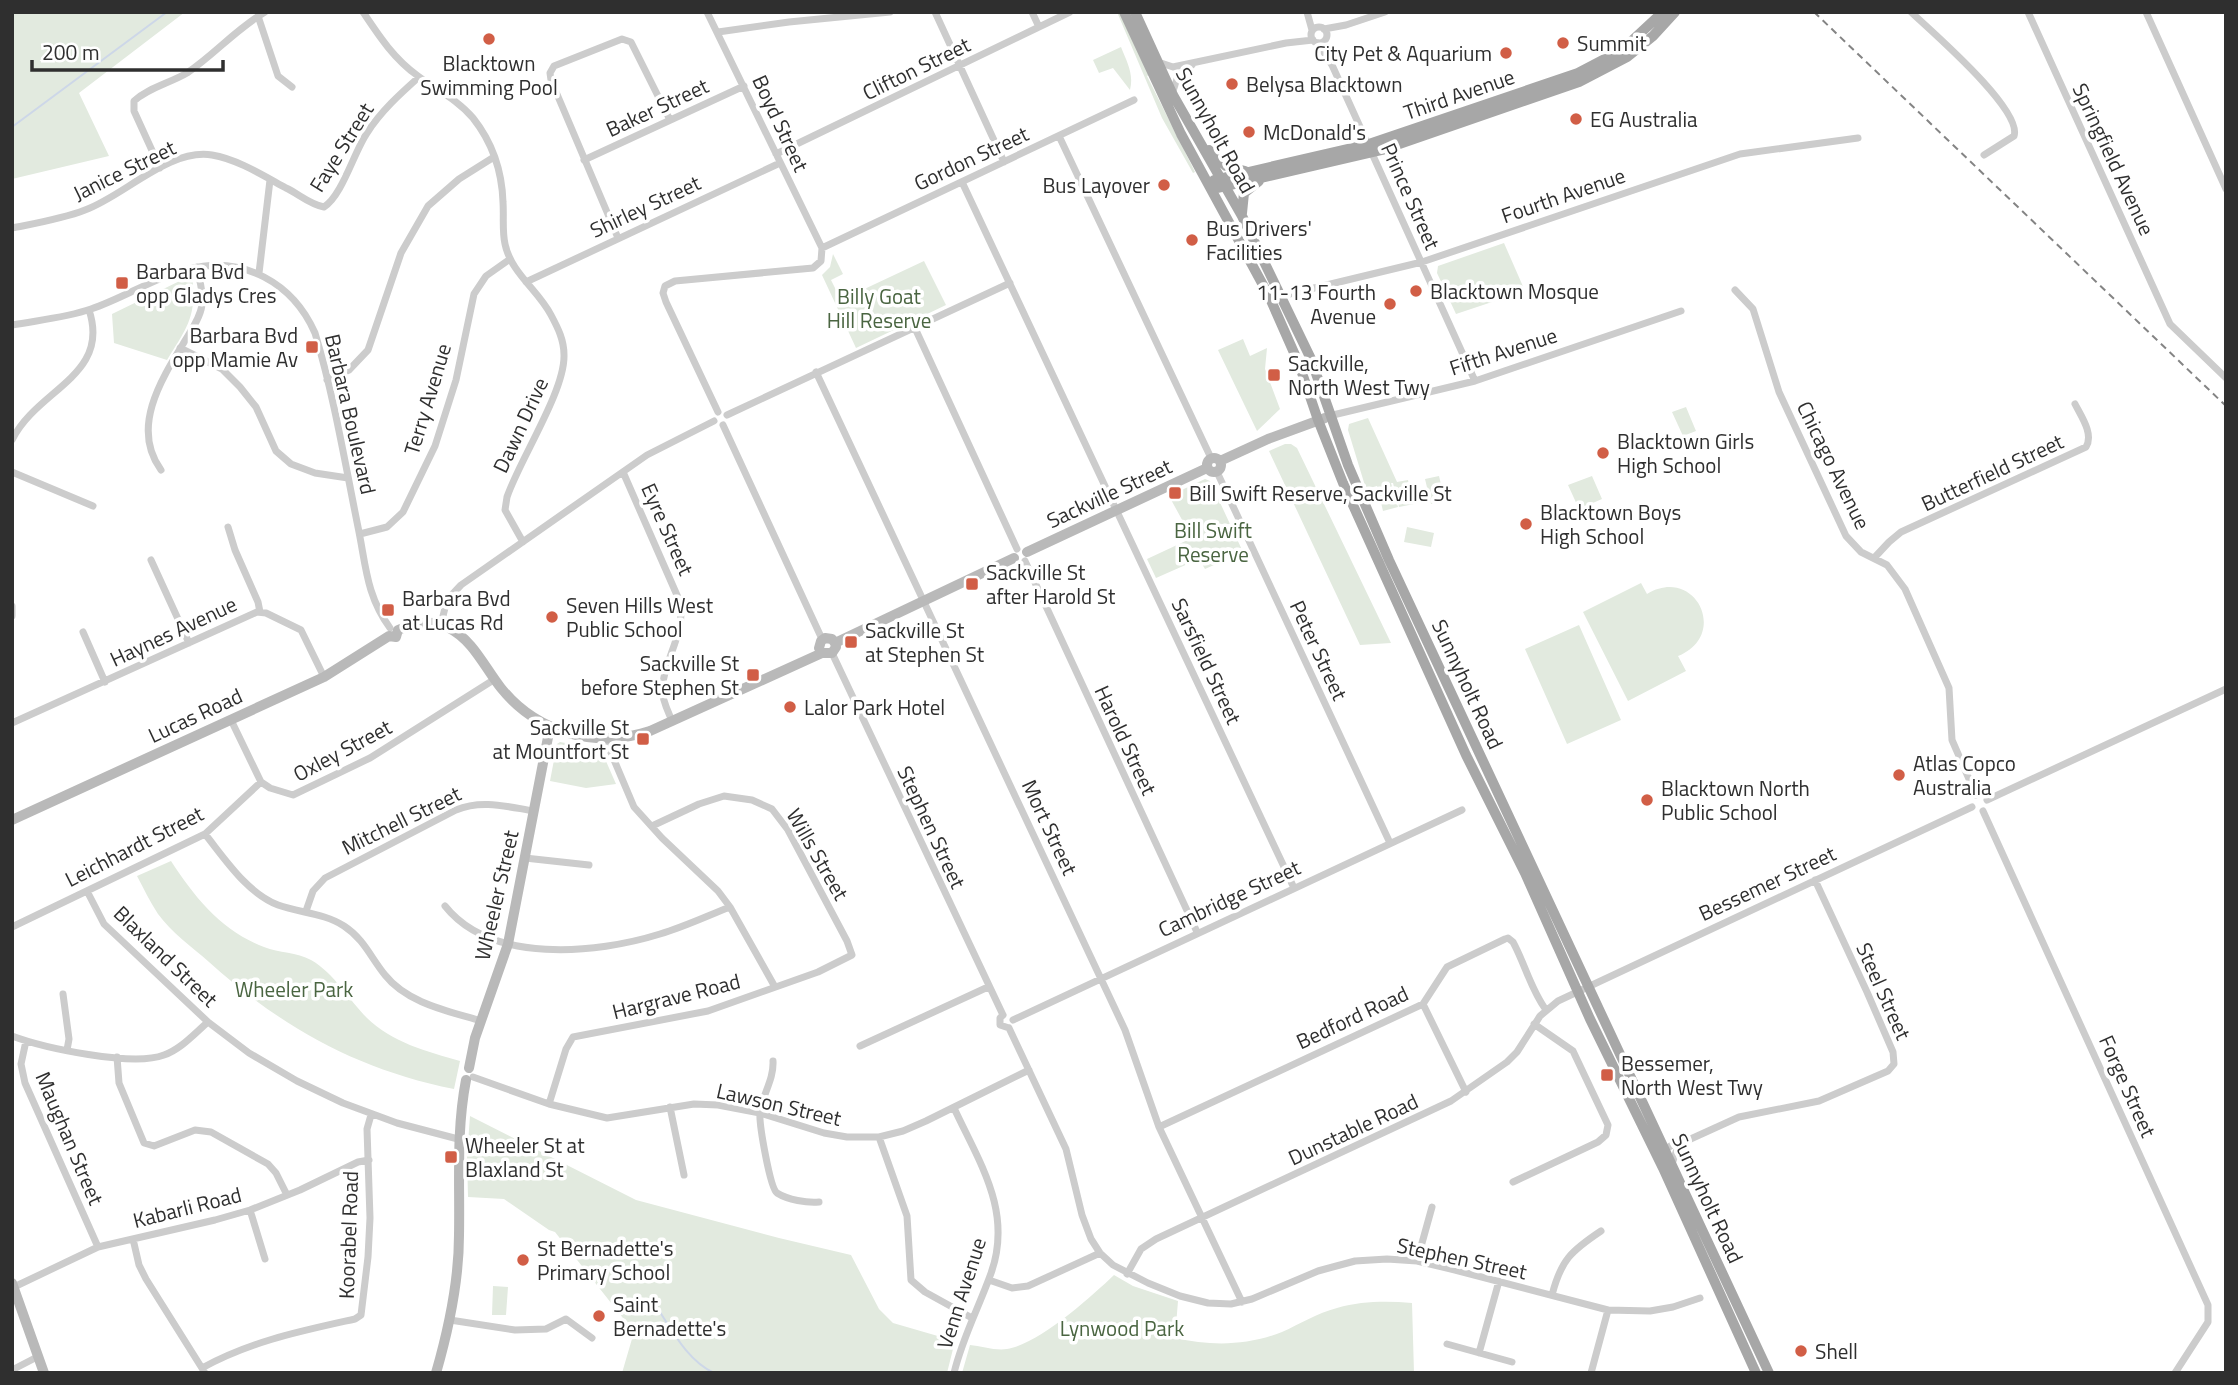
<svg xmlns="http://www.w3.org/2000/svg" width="2238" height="1385" font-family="'Titillium Web',sans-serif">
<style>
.green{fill:#e2eadf}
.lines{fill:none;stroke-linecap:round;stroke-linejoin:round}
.stream{stroke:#cdd7e8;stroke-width:2}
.street{stroke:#ccc;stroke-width:7}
.secondary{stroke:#b9b9b9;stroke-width:10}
.primary{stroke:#a7a7a7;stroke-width:10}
.rail{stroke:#848484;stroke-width:2;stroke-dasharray:7 5;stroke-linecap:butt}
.poi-dot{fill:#d15e46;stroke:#fff;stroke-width:2.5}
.labels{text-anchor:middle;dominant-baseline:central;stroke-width:7;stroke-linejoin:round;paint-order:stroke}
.poi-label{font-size:21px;fill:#2f2f2f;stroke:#fff;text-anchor:start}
.street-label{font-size:21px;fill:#2f2f2f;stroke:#fff}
.park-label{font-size:21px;fill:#4a6541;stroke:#fff}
</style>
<rect width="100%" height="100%" fill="#fff"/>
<!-- green -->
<path class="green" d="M12,12H185L79,93L109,156L12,179Z
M1117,12H1119L1149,75L1147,76L1195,172L1193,173L1162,118Z
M1121,47C1127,62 1134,74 1130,90L1113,68L1099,73L1093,60Z
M1504,243L1525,291L1456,314L1437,273L1438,266Z
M833,254L843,274L831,280L841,300L924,261L946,305L856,348L822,275L830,267Z
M192,275C197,316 188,326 167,360L114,343L112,314Z
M1243,339L1250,356L1267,348L1265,369L1280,409L1257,431L1218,350Z
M1686,407L1696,431L1683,436L1672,412Z
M1368,418L1397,482L1408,480L1414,504L1399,507L1393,483H1391L1398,507L1383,511L1377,486L1366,489L1348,430L1349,424Z
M1285,444H1291L1297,448L1391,643L1360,645L1269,451Z
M1439,476L1445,501L1431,504L1425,479Z
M1592,476L1602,499L1579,509L1568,485Z
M1205,479L1210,481L1243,552L1205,569L1199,559L1156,578L1147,559L1192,538L1169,496Z
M1407,527L1434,533L1431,547L1404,542Z
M1641,583L1647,594C1695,565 1730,635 1678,656L1686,671L1628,701L1583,612Z
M1579,625L1621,720L1567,744L1525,649Z
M560,742L597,749L602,752L616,784L586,788L550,781L557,744Z
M171,861C195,898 222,931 264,947C279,953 297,952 311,960C334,973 349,1000 367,1018C391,1042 428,1052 460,1061L454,1089C358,1070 281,1027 209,962C192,947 171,932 158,914C150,902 144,889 137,876Z
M470,1116L636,1200L779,1238L851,1255L879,1309L893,1323L955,1341L947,1373H622L634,1332L555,1232L549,1230L504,1199L468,1197L467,1156Z
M1114,1275L1133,1286L1178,1301L1175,1338C1211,1346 1247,1346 1282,1332C1300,1324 1317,1313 1337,1308C1362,1301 1386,1301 1412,1303L1414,1373H962L970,1345C981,1346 996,1351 1007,1349C1039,1344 1091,1297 1114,1275Z
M493,1286L508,1287L506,1315H492Z"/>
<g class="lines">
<!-- stream -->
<path class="stream" d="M12,127L167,12
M658,1309C673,1332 688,1361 714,1373"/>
<!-- street -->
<path class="street" d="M363,12C379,36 394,59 418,76C437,90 458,100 473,118C492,142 502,172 503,202C504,216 502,231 505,244C511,273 538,290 551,315C558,328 564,340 564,355C565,391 520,459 507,497L505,510L523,542
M707,12L822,248
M935,12L1004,162
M1032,12L1039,27
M1307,12L1312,30
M1911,12C1931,31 2023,110 2014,136L1984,155
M2028,12L2170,324L2226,378
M2146,12L2226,189
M258,16L278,76L292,87
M1311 35a8 8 0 1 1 16 0a8 8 0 1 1-16 0Z
M1324,29L1346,25L1385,12
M718,32L789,22L890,12
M1318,43L1332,65L1475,381
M1158,62L1173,67L1286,43L1313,40
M1173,91L1178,76L1192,65
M1059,136L1211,458
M776,154L1070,12
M584,160L744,86
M160,168L134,111V101C148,88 170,83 187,73C215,54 235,30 265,12
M962,182L1294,888
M12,228C37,223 62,219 85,210C124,196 169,148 212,155C237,159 264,176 286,188C299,194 309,204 324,207C342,196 354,152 367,133C381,111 400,94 419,77
M618,238L551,80L550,73L554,66L622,39L631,42L670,120
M822,248L1134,100
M259,273L270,180
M526,282L780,163
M1735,290L1753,309L1779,392L1846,536L1861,552L1887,565L1905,589L1949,688L1952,740L1976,795
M1281,296L1422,262L1740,154L1858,138
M12,325C39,320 65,318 91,309C124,298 155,277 189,269C243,255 293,283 315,333C334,396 345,463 358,527C366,565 366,595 390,628
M914,326L1017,549
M180,348L222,369L240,387L256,407L276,451L291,464L315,473L348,478
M816,372L1125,1030L1159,1127L1242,1302
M327,380L349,370L368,350L401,253L428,206L459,179L494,157
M718,412L666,302L663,293L665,286L675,281L813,268L821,261L822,248
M727,415L1010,283
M1333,415L1475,381L1681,311
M723,425L822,639
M12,440C37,389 111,376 89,310
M161,470C131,429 160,381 183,344C190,332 200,319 202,305C204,293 199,279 197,267
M12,472L93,506
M623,472L680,602C686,633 664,659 662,689C662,700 668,711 672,721
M1217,472L1390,843
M228,527L235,550L258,602L260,612
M360,534L387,527L403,512L435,446L456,380L474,294L486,276L510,259
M1875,557L1889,542L1901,532L2086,447C2094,434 2081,416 2075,404
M151,560L189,643
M1025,561L1197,932
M12,606V616
M441,624L447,600L461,585L647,455L714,421
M83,632L105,682
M832,653L1003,1015
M231,720L261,782L270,788L293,795L370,758L495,679
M12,723L257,612L266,613L301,630L324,677
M607,739L609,748L634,807L662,838L718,891L730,907L775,987
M1987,800L2226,689
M1983,811L2208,1305V1322L2175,1373
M205,834C225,859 247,893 278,905C300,913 324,913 344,926C364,939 371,958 385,975C407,1003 448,1011 481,1021
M525,858L589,865
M87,891L104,924L208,1022L249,1053L297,1081L343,1103L397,1123L458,1139
M445,906C491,964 596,954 660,934C684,927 707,916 730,907
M306,911L313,891L325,878L456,810C482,799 508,807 534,811
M12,927L205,834L261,782
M63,994L69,1039L67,1050
M1423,1004L1466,1092
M1003,1015L1000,1018V1025L1009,1028
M1013,1020L1462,810
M1009,1028L1066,1149L1082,1215L1091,1239L1100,1253L1113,1265L1148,1283L1180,1296L1208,1303L1231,1304L1252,1299L1318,1271L1355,1261L1387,1259L1417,1261L1455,1270L1608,1310L1650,1311L1673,1307L1700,1298
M12,1036C44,1048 133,1067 164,1055C181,1049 194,1034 208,1022
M26,1041L21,1064L25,1083L98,1247
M860,1046L988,987
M117,1057L119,1083L144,1143L154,1146L195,1130L211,1132L268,1164L276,1173L287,1195
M773,1061C774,1080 762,1095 760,1113C759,1124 770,1188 777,1193C788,1200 807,1203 819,1202
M473,1077L549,1104L607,1118L694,1104L718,1105L760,1113L824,1133L847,1137H879L903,1131L926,1121L1029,1070
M549,1104L566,1049L573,1037L708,1011L818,972L852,955L847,941L788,830L772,809L752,800L724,796L699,804L652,826
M670,1107L684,1175
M954,1108C980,1164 1014,1213 990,1276C978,1309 962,1339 954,1373
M1159,1127L1423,1004L1447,967L1505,939L1508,938L1513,942C1525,964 1531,990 1546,1010
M879,1137L907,1216L911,1280L925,1292L972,1318
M1663,1151L1672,1145L1684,1142L1739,1117L1819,1101L1888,1071L1894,1064L1893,1052L1867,992L1815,880
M1672,1164L1676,1152L1684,1142
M1513,1182L1598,1142L1606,1135L1608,1125L1573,1051L1534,1024
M250,1210L265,1259
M133,1239L139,1265L146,1279L205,1373
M1417,1261L1432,1207
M1127,1274L1141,1249L1156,1239L1451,1101L1507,1062L1517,1052L1540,1016L1558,1001L1972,807
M989,1280L1012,1288L1028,1286L1100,1253
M14,1287L98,1247L215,1220L250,1210L300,1190L358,1162L369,1160
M1552,1295C1561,1260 1571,1251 1601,1231
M450,1320L515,1330L546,1329L566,1319L592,1338
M1447,1344L1512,1362
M1479,1353L1499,1281
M202,1368C251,1341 301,1331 355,1319L361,1315L368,1257L370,1218L367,1129L371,1115
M12,1370L39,1356
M1591,1373L1608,1310"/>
<!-- secondary -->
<path class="secondary" d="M1207 465a7 7 0 1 1 14 0a7 7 0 1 1-14 0Z
M1220,461L1268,439L1325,418
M1027,552L1207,468
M398,630C415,623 432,619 449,628C473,640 485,668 501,688C537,733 596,749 650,731L822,653H832L836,647L835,643
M835,643L1014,558
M819,648L821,641L825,638L832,639L835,643
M12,820L324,677L389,636L396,637L398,630
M469,1068L475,1038L508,944L550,727
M12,1283L44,1373
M436,1373C449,1328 459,1282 459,1235C460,1182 456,1132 466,1080"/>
<!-- primary -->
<path class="primary" d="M1124,12L1181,134L1269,296L1299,364L1318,420L1343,483L1466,755L1525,873L1590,1019L1663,1168L1756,1373
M1135,12L1173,95L1242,216L1311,359L1348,465L1389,560L1769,1373
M1209,150L1226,166L1245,171
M1214,180L1369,144L1578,73L1622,50L1663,12
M1218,188L1382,150L1579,82L1627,57L1653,36L1675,12
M1242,213L1244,193L1259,181"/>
<!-- rail -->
<path class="rail" d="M1814,12L2226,406"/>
</g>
<!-- markers -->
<g class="poi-dot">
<circle cx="489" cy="39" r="7"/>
<circle cx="1563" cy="43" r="7"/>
<circle cx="1506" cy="53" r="7"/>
<circle cx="1232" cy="84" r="7"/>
<circle cx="1576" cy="119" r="7"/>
<circle cx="1249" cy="132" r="7"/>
<circle cx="1164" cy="185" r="7"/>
<circle cx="1192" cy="240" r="7"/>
<rect x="115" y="276" width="14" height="14" rx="3.5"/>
<circle cx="1416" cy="291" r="7"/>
<circle cx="1390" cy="304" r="7"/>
<rect x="305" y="340" width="14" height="14" rx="3.5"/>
<rect x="1267" y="368" width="14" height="14" rx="3.5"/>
<circle cx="1603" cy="453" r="7"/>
<rect x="1168" y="486" width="14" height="14" rx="3.5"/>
<circle cx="1526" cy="524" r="7"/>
<rect x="965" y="577" width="14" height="14" rx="3.5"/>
<rect x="381" y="603" width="14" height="14" rx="3.5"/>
<circle cx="552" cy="617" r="7"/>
<rect x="844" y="635" width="14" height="14" rx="3.5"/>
<rect x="746" y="668" width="14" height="14" rx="3.5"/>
<circle cx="790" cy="707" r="7"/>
<rect x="636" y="732" width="14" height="14" rx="3.5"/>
<circle cx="1899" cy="775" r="7"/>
<circle cx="1647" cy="800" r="7"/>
<rect x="1600" y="1068" width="14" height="14" rx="3.5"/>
<rect x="444" y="1150" width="14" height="14" rx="3.5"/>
<circle cx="523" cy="1260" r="7"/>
<circle cx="599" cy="1316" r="7"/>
<circle cx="1801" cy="1351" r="7"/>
</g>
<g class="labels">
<!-- poi labels -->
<g class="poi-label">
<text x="1577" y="43">Summit</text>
<text x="1492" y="53" text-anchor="end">City Pet &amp; Aquarium</text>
<text x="489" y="63" text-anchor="middle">Blacktown<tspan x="489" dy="24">Swimming Pool</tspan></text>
<text x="1246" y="84">Belysa Blacktown</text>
<text x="1590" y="119">EG Australia</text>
<text x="1263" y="132">McDonald's</text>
<text x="1150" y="185" text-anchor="end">Bus Layover</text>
<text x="1206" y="228">Bus Drivers'<tspan x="1206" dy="24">Facilities</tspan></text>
<text x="136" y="271">Barbara Bvd<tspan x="136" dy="24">opp Gladys Cres</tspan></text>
<text x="1430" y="291">Blacktown Mosque</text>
<text x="1376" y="292" text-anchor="end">11-13 Fourth<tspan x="1376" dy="24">Avenue</tspan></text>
<text x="298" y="335" text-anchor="end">Barbara Bvd<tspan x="298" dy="24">opp Mamie Av</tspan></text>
<text x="1288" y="363">Sackville,<tspan x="1288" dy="24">North West Twy</tspan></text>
<text x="1617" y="441">Blacktown Girls<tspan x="1617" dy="24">High School</tspan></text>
<text x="1189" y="493">Bill Swift Reserve, Sackville St</text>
<text x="1540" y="512">Blacktown Boys<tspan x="1540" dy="24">High School</tspan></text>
<text x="986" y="572">Sackville St<tspan x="986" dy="24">after Harold St</tspan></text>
<text x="402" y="598">Barbara Bvd<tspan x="402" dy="24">at Lucas Rd</tspan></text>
<text x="566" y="605">Seven Hills West<tspan x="566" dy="24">Public School</tspan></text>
<text x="865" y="630">Sackville St<tspan x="865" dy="24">at Stephen St</tspan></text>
<text x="739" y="663" text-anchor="end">Sackville St<tspan x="739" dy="24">before Stephen St</tspan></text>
<text x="804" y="707">Lalor Park Hotel</text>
<text x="629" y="727" text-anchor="end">Sackville St<tspan x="629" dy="24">at Mountfort St</tspan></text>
<text x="1913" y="763">Atlas Copco<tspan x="1913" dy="24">Australia</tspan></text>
<text x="1661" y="788">Blacktown North<tspan x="1661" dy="24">Public School</tspan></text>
<text x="1621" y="1063">Bessemer,<tspan x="1621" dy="24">North West Twy</tspan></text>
<text x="465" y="1145">Wheeler St at<tspan x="465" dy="24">Blaxland St</tspan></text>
<text x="537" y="1248">St Bernadette's<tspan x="537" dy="24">Primary School</tspan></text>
<text x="613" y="1304">Saint<tspan x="613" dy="24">Bernadette's</tspan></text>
<text x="1815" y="1351">Shell</text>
</g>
<!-- street labels -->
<g class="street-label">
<text transform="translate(916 68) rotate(-26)">Clifton Street</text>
<text transform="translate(1459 94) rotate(-19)">Third Avenue</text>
<text transform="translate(657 107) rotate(-25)">Baker Street</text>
<text transform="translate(781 123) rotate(65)">Boyd Street</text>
<text transform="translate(1216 130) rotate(61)">Sunnyholt Road</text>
<text transform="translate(341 147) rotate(-58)">Faye Street</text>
<text transform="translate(971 158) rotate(-25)">Gordon Street</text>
<text transform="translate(2114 159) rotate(65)">Springfield Avenue</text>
<text transform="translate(124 170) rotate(-26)">Janice Street</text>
<text transform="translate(1563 195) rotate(-19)">Fourth Avenue</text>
<text transform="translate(1411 196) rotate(66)">Prince Street</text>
<text transform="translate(645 206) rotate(-25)">Shirley Street</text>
<text transform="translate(1503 351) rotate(-18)">Fifth Avenue</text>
<text transform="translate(427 399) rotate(-73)">Terry Avenue</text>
<text transform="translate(351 414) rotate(77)">Barbara Boulevard</text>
<text transform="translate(520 425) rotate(-65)">Dawn Drive</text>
<text transform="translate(1834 465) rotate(64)">Chicago Avenue</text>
<text transform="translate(1992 472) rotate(-25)">Butterfield Street</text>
<text transform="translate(1109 493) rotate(-25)">Sackville Street</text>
<text transform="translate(668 529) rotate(66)">Eyre Street</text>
<text transform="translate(173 631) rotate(-25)">Haynes Avenue</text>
<text transform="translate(1319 650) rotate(65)">Peter Street</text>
<text transform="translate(1207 661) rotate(65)">Sarsfield Street</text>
<text transform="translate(1468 684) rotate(65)">Sunnyholt Road</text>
<text transform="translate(195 715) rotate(-25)">Lucas Road</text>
<text transform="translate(1126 740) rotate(65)">Harold Street</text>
<text transform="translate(342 750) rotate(-28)">Oxley Street</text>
<text transform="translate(401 820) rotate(-26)">Mitchell Street</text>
<text transform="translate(932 827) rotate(65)">Stephen Street</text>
<text transform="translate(1050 827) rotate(65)">Mort Street</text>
<text transform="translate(134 846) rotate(-27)">Leichhardt Street</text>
<text transform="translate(818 854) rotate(60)">Wills Street</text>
<text transform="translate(1767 883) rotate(-25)">Bessemer Street</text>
<text transform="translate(496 895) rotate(-77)">Wheeler Street</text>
<text transform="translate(1229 898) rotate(-25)">Cambridge Street</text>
<text transform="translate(166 956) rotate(44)">Blaxland Street</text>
<text transform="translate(1884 991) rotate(66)">Steel Street</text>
<text transform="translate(676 996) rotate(-14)">Hargrave Road</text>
<text transform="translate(1352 1017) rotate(-25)">Bedford Road</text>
<text transform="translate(2128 1086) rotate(66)">Forge Street</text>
<text transform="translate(779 1104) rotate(13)">Lawson Street</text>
<text transform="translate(1353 1129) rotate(-25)">Dunstable Road</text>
<text transform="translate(70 1138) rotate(67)">Maughan Street</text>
<text transform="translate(1708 1198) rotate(65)">Sunnyholt Road</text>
<text transform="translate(187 1207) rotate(-14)">Kabarli Road</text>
<text transform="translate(348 1235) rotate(-88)">Koorabel Road</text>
<text transform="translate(1462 1258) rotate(12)">Stephen Street</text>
<text transform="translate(961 1293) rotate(-72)">Venn Avenue</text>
</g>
<!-- park labels -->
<g class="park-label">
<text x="879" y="296">Billy Goat<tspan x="879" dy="24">Hill Reserve</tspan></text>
<text x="1213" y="530">Bill Swift<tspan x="1213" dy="24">Reserve</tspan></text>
<text x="294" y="989">Wheeler Park</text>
<text x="1122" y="1328">Lynwood Park</text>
</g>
</g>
<!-- border -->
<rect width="2238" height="1385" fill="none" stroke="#2f2f2f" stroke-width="28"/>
<!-- scale -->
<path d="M32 60v10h191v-10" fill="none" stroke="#2f2f2f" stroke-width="3.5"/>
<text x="42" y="60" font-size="21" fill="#2f2f2f" stroke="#ffffff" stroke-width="5" paint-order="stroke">200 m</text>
</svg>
